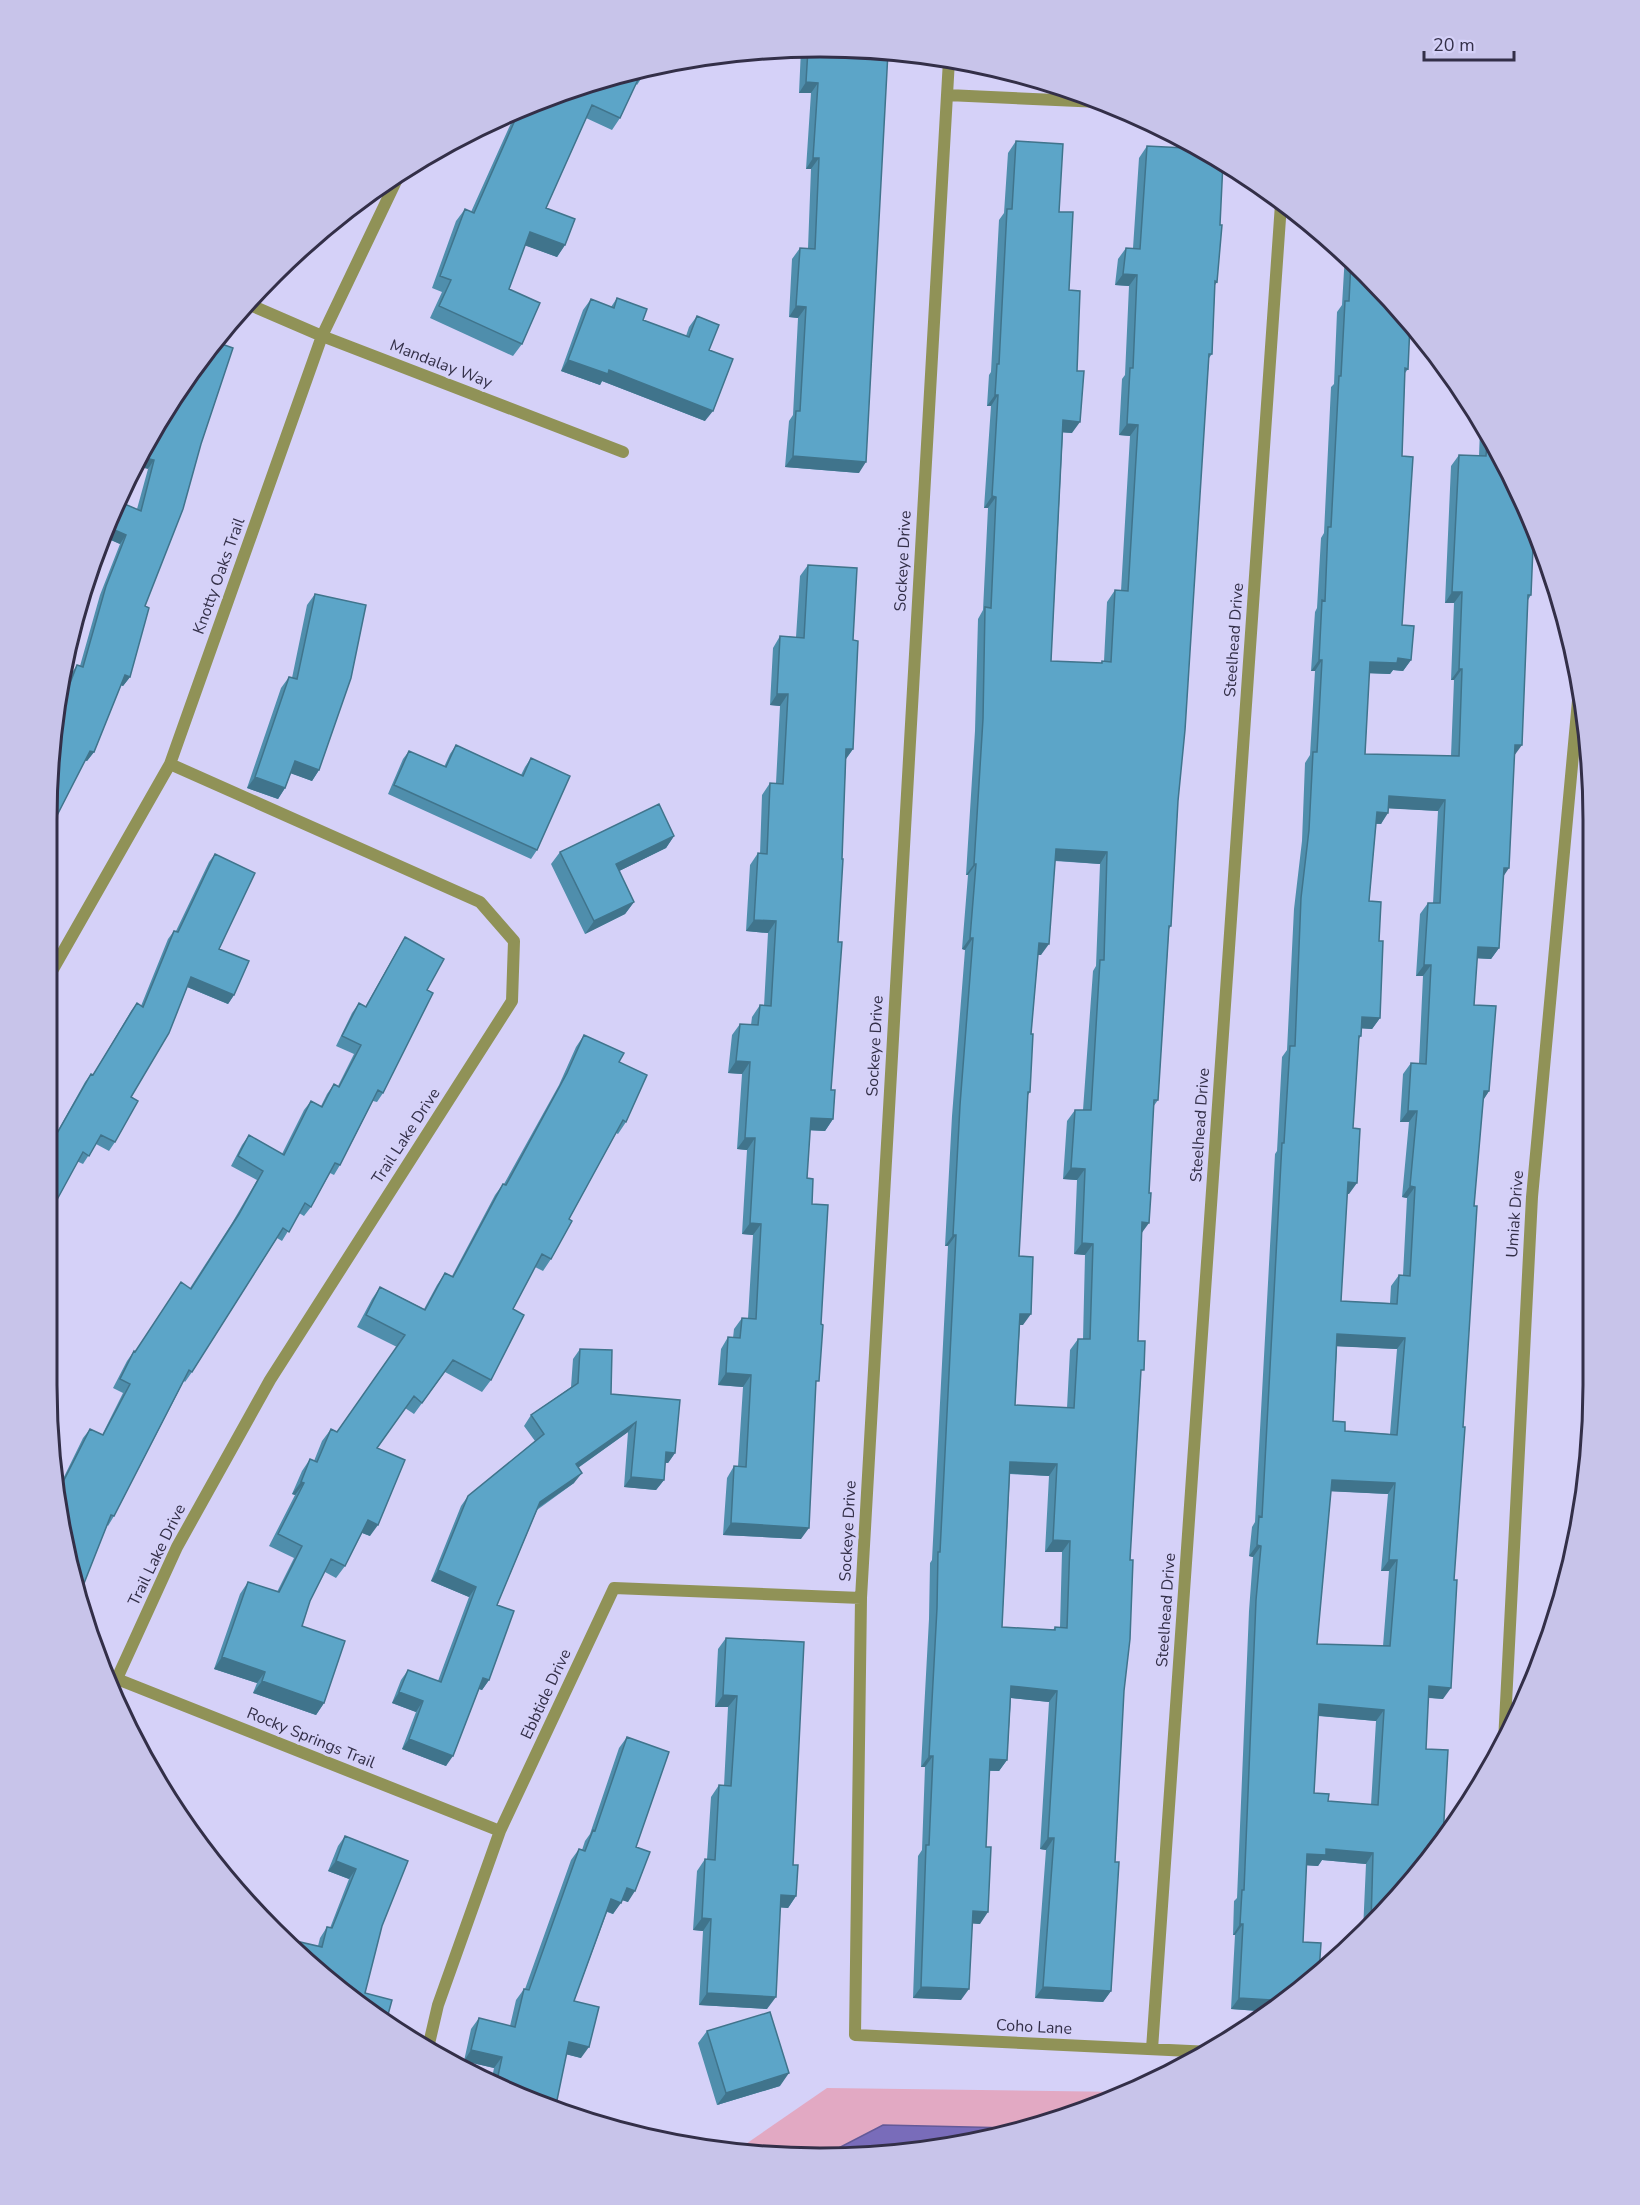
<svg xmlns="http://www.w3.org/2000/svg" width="1640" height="2205" font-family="'Nunito Sans',sans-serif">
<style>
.green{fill:#e2a9c3}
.water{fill:#796cba;stroke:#645a98;stroke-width:1.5}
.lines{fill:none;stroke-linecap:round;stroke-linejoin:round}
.minor{stroke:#909257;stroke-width:12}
.wall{fill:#4f8eac;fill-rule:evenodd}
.shaded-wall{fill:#40748c}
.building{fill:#5ca5c8;stroke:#40748c;stroke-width:1.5;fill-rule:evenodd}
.labels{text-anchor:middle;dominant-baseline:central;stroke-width:6;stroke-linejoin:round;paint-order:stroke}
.street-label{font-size:16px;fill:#332f48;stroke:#d5d1f8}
.rim{fill:none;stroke:#332f48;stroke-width:3}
</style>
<rect width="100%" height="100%" fill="#d5d1f8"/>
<!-- green -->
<path class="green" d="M827,2088L1124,2092L1069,2117L871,2157L740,2148Z"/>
<!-- water -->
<path class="water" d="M883,2125L1013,2128L871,2157L827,2154Z"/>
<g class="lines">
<!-- minor -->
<path class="minor" d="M949,60L861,1598L855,2035L1211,2052
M947,95L1101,102
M248,304L322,336L623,452
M48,978L170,764L322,336L399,175
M112,1677L500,1831
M114,1685L177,1547L270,1380L512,1001L514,941L480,902L170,764
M1504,1742L1532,1197L1579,690
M428,2048L438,2005L500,1831L614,1588L861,1598
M1152,2049L1281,204"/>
</g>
<!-- wall -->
<path class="wall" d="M801,49L888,52L859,473L785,467L789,421L793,415L798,318L789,317L792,259L800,248H808L811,169H806L811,93H799Z
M648,68L637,85L636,84L620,118L612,130L586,118L546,208L565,245L557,257L525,245L509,289L522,344L513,356L430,318L442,292L432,288L456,221L465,209L471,212L516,112L620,73Z
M1016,141L1059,212L1069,290L1072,433L1063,432L1051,661L1101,663L1102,661H1104L1107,602L1115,590L1121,591L1130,436L1119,435L1122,379L1125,375L1129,286L1115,285L1118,259L1126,248H1133L1139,158L1147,146L1217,282L1215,285L1212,354L1209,358L1178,801L1171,926L1169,929L1158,1100L1153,1107L1142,1234L1138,1341L1141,1374L1130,1560L1115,1862L1111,1991L1103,2002L1035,1998L1046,1850L1040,1849L1049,1702L1011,1698L1007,1760L999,1771H989L980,1924L972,1923L961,2000L913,1998L918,1856L922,1850L925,1767H921L929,1619L930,1563L932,1560L948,1246H945L952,1116L965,950L962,949L968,875H966L975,731L978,619L983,610L988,508H984L991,406H987L989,375L991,372L999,220L1004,213L1008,153ZM1055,861L1100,864L1096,966L1093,971L1083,1110H1075L1067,1121L1063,1179L1077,1180L1074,1254L1085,1255L1083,1339H1078L1070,1350L1067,1408L1015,1405L1020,1325H1023L1019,1256L1028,1095L1030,1092L1031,1034L1038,955H1041ZM1010,1474L1049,1476L1045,1552H1062L1060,1627H1055L1053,1630L1002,1627Z
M1345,254L1410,324L1408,369L1405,373L1402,456V625L1411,660L1403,671L1393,670L1390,674L1369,673L1365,754L1451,756L1454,680H1451L1454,603H1445L1451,466L1459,455L1479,456L1480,430L1535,524L1536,530L1533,535L1531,595L1528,600L1503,876L1499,948L1491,959L1477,958L1474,1005L1489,1091L1483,1100L1474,1206L1443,1699L1429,1698L1401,1895L1363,1931L1366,1864L1322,1860L1318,1866L1307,1865L1291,1999L1272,2012L1231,2009L1235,1935H1233L1234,1901L1237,1898L1249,1611L1253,1557L1249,1556L1252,1527L1255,1522L1275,1154L1277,1151L1282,1057L1287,1050L1294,909L1302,841L1305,763L1310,755L1315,671H1311L1315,612L1317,608L1321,538L1324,533L1331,387L1334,384L1337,312L1342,305ZM1389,808L1438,811L1433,903H1428L1420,914L1416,976H1423L1419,1063H1411L1403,1074L1400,1122H1409L1402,1197L1407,1198L1403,1275H1399L1391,1286L1390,1303L1341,1301L1347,1194H1349L1358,1040L1361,1036V1028L1372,1029L1380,1018L1379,941L1369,901L1376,824H1381ZM1337,1346L1397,1349L1390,1434L1345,1431L1333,1421ZM1331,1491L1388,1494L1381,1571H1389L1383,1646L1317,1644ZM1318,1716L1376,1721L1371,1805L1328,1801L1314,1793Z
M617,298L643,320L686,336L689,327L697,316L709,350L705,421L602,381L600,385L561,371L583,310L591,299L611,307Z
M177,391L145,606L130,677L123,686L121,685L94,752L87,761L85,760L48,770L59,705L71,674L77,665L80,666L100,595L120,544L104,537L114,511L120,502L137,509L148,469Z
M808,565L853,640V749L846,759L831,1090L833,1119L825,1131L810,1130L807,1178L812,1204L816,1385L801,1539L723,1535L727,1478L734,1466H738L743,1387L718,1385L721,1349L728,1337L733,1338L734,1329L742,1318H748L753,1235L742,1234L747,1150L737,1149L742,1074L728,1073L732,1035L740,1024L751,1025L752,1017L760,1005L764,1006L768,933L746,931L750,865L758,853L760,854L762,795L770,783H776L780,706L770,705L773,648L780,636L796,637L800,576Z
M315,594L319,770L312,781L291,773L285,788L278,799L247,788L281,688L289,677L292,678L307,605Z
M456,745L521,775L525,767L531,758L537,850L531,859L388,794L403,759L409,751L444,767L450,754Z
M674,836L666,848L619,871L634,902L625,914L585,934L551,864L560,852Z
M215,854L219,949L234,995L228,1004L187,987L131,1097L115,1142L109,1151L96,1144L83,1164L48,1148L85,1082L91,1074L93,1075L131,1011L137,1003L141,1006L168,939L174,931H176L209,862Z
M405,937L427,990L383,1093L377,1102L373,1101L340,1165L334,1175L330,1173L311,1207L304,1216L299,1213L282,1241L277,1238L192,1372L185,1382L184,1381L114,1516L108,1526L107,1525L78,1598L73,1586L60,1485L83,1438L90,1429L102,1435L123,1393L113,1388L127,1361L134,1351L135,1352L190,1288L232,1223L257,1180L231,1166L242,1145L249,1135L282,1154L304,1110L311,1101L321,1106L327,1094L334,1084L338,1086L354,1054L336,1046L352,1013L359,1003L365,1007L399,947Z
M584,1035L619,1062L626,1122L618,1134L616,1133L569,1219L551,1259L543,1271L535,1267L513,1309L491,1380L482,1392L445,1372L414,1414L405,1408L377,1448L370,1536L362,1533L345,1566L336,1578L325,1572L310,1601L302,1626L324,1703L316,1715L253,1693L257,1683L214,1669L240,1594L248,1582L277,1592L294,1558L269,1546L295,1495L292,1494L302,1471L310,1459L314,1461L322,1441L331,1429L337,1432L397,1347L357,1327L372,1299L380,1287L424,1309L437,1285L445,1273L452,1276L495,1195L503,1184H504L559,1085L576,1047Z
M1591,1296L1592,1436L1582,1485H1579L1587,1394Z
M580,1349L611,1394L675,1453L668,1463H665L664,1480L656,1490L624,1487L628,1432L578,1468L574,1483L537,1510L497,1605L489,1680L482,1690L479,1689L446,1766L402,1749L416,1712L392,1703L401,1680L408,1670L438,1681L469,1597L431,1581L461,1506L468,1496L535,1441L524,1426L531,1415L571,1387L573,1359Z
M726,1638L793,1865L796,1896L788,1908L780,1907L767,2009L699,2005L703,1931L693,1930L697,1871L705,1859H707L711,1797L719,1785L724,1786L728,1707H715L718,1649Z
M627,1737L636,1847L628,1902L622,1900L613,1914L607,1912L574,2001L581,2058L566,2054L556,2105L491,2083L494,2068L464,2061L471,2029L479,2018L510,2026L516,2000L524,1989H525L571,1860L579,1849L582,1850L585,1841L590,1834L619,1748Z
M345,1836L382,1926L365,1993L349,1999L294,1951L300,1942L318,1946L320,1938L327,1927L330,1928L349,1879L328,1871L338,1846Z
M707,2031L780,2086L717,2105L698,2043Z"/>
<!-- shaded-wall -->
<path class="shaded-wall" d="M806,82L818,83L811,93H799Z
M813,158H819L811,169H806Z
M530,232L565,245L557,257L521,244Z
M1123,274L1137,275L1129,286L1115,285Z
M796,306L806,307L798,318L789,317Z
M568,360L609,370L713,411L705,421L602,381L600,385L561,371Z
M995,395H998L991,406H987Z
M1063,420L1080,422L1072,433L1055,432Z
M1127,424L1138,425L1130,436L1119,435Z
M793,456L866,462L859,473L785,467Z
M141,457L154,460L148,469L136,466Z
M992,496L996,497L988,508H984Z
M1534,523L1536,530L1533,535Z
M110,528L126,535L120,544L104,537Z
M1452,592H1462L1454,603H1445Z
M1398,658L1411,660L1403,671L1393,670L1390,674L1362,673L1370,662Z
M1319,660H1322L1315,671H1311Z
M1459,669H1462L1454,680H1451Z
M125,675L130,677L123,686L118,684Z
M777,694H788L780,706L770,705Z
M1515,745H1522L1514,756Z
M846,749H853L845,760Z
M90,751L94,752L87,761L84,760Z
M295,761L319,770L312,781L287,772Z
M255,777L285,788L278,799L247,788Z
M1389,796L1445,800L1438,811L1381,808Z
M1377,812L1388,813L1381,824L1370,823Z
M674,836L666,848L607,877L616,864Z
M1056,849L1107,852L1100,864L1048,860Z
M974,864H976L968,875H966Z
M1504,868H1509L1501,880Z
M634,902L625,914L585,934L594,921Z
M754,920L776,921L768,933L746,931Z
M970,938H973L965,950L962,949Z
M1039,943L1049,944L1041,955H1031Z
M1478,947L1499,948L1491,959L1470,958Z
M1424,965H1431L1423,976H1416Z
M191,977L234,995L228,1004L185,986Z
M1362,1017L1380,1018L1372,1029L1354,1028Z
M736,1061L750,1062L742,1074L728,1073Z
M1484,1091H1489L1482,1102Z
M1408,1111H1417L1409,1122H1400Z
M811,1118L833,1119L825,1131L803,1130Z
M745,1138H755L747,1150L737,1149Z
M1071,1168L1085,1169L1077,1180L1063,1179Z
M1348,1182L1357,1183L1349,1194L1340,1193Z
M1410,1186L1415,1187L1407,1198L1402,1197Z
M1142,1222L1149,1223L1141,1234Z
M750,1223L761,1224L753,1235L742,1234Z
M953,1235H956L948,1246H945Z
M1082,1243L1093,1244L1085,1255L1074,1254Z
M1020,1314H1031L1023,1325H1012Z
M1337,1334L1405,1338L1397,1349L1330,1346Z
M726,1373L751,1375L743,1387L718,1385Z
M636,1422L628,1432L569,1474L576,1464Z
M666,1452L675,1453L668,1463L659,1462Z
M1010,1462L1057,1464L1049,1476L1002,1473Z
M582,1473L574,1483L532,1512L540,1502Z
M631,1477L664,1480L656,1490L624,1487Z
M1332,1480L1395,1483L1388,1494L1324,1491Z
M301,1482L304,1483L295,1495L292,1494Z
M368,1520L378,1525L370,1536L360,1532Z
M731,1523L809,1528L801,1539L723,1535Z
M1053,1540L1070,1541L1062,1552H1045Z
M1257,1545L1261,1546L1253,1557L1249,1556Z
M1389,1560H1397L1389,1571H1381Z
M438,1570L476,1587L469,1597L431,1581Z
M222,1657L265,1672L257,1683L214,1669Z
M483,1678L489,1680L482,1690L476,1688Z
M262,1681L324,1703L316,1715L253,1693Z
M1011,1686L1057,1691L1049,1702L1003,1697Z
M1429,1686L1451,1688L1443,1699L1421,1697Z
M399,1692L423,1701L416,1712L392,1703Z
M723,1695L737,1696L728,1707H715Z
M1319,1704L1384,1710L1376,1721L1311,1715Z
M409,1739L453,1756L446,1766L402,1749Z
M929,1756H933L925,1767H921Z
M990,1759L1007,1760L999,1771L982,1770Z
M1048,1838H1054L1046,1850L1040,1849Z
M1326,1849L1373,1853L1366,1864L1322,1860L1318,1866L1299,1865L1307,1854Z
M336,1861L356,1869L349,1879L328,1871Z
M627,1888L635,1891L628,1902L619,1899Z
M781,1895L796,1896L788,1908L773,1907Z
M611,1899L621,1903L613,1914L604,1910Z
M973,1911L988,1912L980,1924L965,1923Z
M702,1918L711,1919L703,1931L693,1930Z
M1240,1924H1243L1235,1935H1233Z
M921,1987L969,1989L961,2000L913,1998Z
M1043,1987L1111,1991L1103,2002L1035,1998Z
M707,1993L776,1997L767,2009L699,2005Z
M1239,1998L1287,2001L1272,2012L1231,2009Z
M569,2042L589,2047L581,2058L561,2053Z
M471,2050L502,2057L494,2068L464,2061Z
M789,2073L780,2086L717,2105L726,2093Z"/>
<!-- building -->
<path class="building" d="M808,49L888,52L866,462L793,456L796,411H800L806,307L796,306L800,248L815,249L819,158H813L818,83L806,82Z
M648,68L645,73L642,71L620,118L592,105L546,208L575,219L565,245L530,232L509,289L540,303L522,344L439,306L451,280L440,276L465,209L474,213L519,111L620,73Z
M1016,141L1063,144L1059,212H1073L1069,290L1080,291L1077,371H1084L1080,422L1063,420L1051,661L1102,663V661L1111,662L1115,590L1128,591L1138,425L1127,424L1130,368H1133L1137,275L1123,274L1126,248L1140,249L1147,146L1205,149L1223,162L1220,225H1222L1217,282L1215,281L1212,354H1209L1185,730L1178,801L1171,926H1169L1158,1100H1154L1149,1193H1151L1149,1223L1142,1222L1138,1341H1145L1144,1370H1141L1130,1560H1133L1130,1639L1124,1691L1115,1862H1119L1111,1991L1043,1987L1054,1838H1048L1057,1691L1011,1686L1007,1760L990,1759L986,1847H991L988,1912L973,1911L969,1989L921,1987L926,1845H929L933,1756H929L937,1608L938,1552H940L956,1235H953L960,1105L973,938H970L976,864H974L983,719L985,607L991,608L996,497L992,496L998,395H995L997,364H999L1007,209H1012ZM1056,849L1107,852L1104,960H1100L1091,1110H1075L1071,1168L1085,1169L1082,1243L1093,1244L1090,1339H1078L1074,1408L1015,1405L1020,1314H1031L1033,1257L1019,1256L1028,1092H1030L1033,1034H1031L1039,943L1049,944ZM1010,1462L1057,1464L1053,1540L1070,1541L1067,1628L1055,1627V1630L1002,1627Z
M1351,261L1410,324L1408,369L1405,368L1402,456L1413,457L1402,625L1414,626L1411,660L1398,658L1397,663L1370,662L1365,754L1459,756L1462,669H1459L1462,592H1452L1459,455L1486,456L1487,442L1534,523L1531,595H1528L1522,745H1515L1509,868H1504L1499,948L1478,947L1474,1005L1496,1006L1489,1091H1484L1474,1206H1477L1463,1427H1465L1454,1580H1457L1451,1688L1429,1686L1426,1749L1448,1750L1443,1837L1440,1841H1438V1844L1401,1895L1371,1924L1373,1853L1326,1849V1855L1307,1854L1303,1942L1321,1943L1319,1972L1287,2001L1239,1998L1243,1924H1240L1242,1890H1244L1256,1600L1261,1546L1257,1545L1259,1516L1262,1517L1282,1143H1284L1290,1046H1295L1301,898L1309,830L1313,752H1317L1322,660H1319L1322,600L1325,601L1328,527H1331L1339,376H1341L1345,301H1349ZM1389,796L1445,800L1440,903H1428L1424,965H1431L1426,1064L1411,1063L1408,1111H1417L1410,1186L1415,1187L1410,1276L1399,1275L1397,1304L1341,1301L1348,1182L1357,1183L1360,1129L1353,1128L1359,1036H1361L1362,1017L1380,1018L1383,941H1379L1381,902L1369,901L1377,812L1388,813ZM1337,1334L1405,1338L1397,1435L1345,1431V1422L1333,1421ZM1332,1480L1395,1483L1389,1560H1397L1390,1646L1317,1644ZM1319,1704L1384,1710L1378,1805L1328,1801L1329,1794L1314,1793Z
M617,298L647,309L643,320L689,337L697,316L719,325L709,350L733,359L713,411L609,370L608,374L568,360L591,299L614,308Z
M216,342L233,348L201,444L183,509L145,606L149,608L130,677L125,675L94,752L90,751L48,833V770L57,717L77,665L83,667L106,586L126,535L110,528L120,502L141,511L154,460L141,457L177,391Z
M808,565L857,568L853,640L858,641L853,749H846L842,859H843L838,942H842L831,1090H835L833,1119L811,1118L807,1178L813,1179L812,1204L828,1205L821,1324L823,1325L819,1381H816L809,1528L731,1523L734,1466L746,1467L751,1375L726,1373L728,1337L740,1338L742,1318L756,1319L761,1224L750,1223L755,1138H745L750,1062L736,1061L740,1024L758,1025L760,1005L771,1006L776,921L754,920L758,853L767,854L770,783L783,784L788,694H777L780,636L804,638Z
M315,594L366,605L351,678L319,770L295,761L285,788L255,777L289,677L297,679Z
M456,745L523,776L531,758L570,776L537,850L394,785L409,751L446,767Z
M659,804L674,836L616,864L634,902L594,921L560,852Z
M215,854L255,873L219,949L249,961L234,995L191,977L169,1033L131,1097L138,1101L115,1142L101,1135L89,1156L83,1152L47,1218V1148L48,1149L91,1074L93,1075L137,1003L143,1007L174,931L178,932Z
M405,937L444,959L427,990L433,993L383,1093L378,1090L340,1165L335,1163L311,1207L305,1203L289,1232L283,1228L192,1372L189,1370L114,1516L111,1515L79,1596L77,1595L73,1586L60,1488L90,1429L103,1435L130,1384L120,1379L134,1351L135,1352L181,1282L191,1289L239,1214L263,1171L238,1156L249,1135L284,1155L311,1101L322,1107L334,1084L339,1087L361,1045L342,1036L359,1003L366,1007Z
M584,1035L624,1053L619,1062L647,1075L626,1122L623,1120L569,1219L572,1221L551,1259L542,1254L513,1309L524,1315L491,1380L453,1360L422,1403L414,1396L377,1448L405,1460L378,1525L368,1520L345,1566L331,1559L310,1601L302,1626L345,1641L324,1703L262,1681L265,1672L222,1657L248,1582L279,1592L302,1546L278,1534L304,1483L301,1482L310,1459L317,1462L331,1429L337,1432L405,1335L366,1315L380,1287L425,1310L445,1273L453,1277L503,1184L506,1185L567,1073Z
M580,1349L612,1350L611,1394L680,1400L675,1453L666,1452L664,1480L631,1477L636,1422L576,1464L582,1473L540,1502L497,1605L514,1611L489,1680L483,1678L453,1756L409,1739L423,1701L399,1692L408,1670L441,1682L476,1587L438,1570L468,1496L544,1434L531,1415L578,1383Z
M1592,1416V1436L1588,1454Z
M726,1638L804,1642L793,1865H798L796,1896L781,1895L776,1997L707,1993L711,1919L702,1918L705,1859L715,1860L719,1785L731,1786L737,1696L723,1695Z
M627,1737L669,1752L636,1847L650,1852L635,1891L627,1888L621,1903L611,1899L574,2001L599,2007L589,2047L569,2042L556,2105L496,2085L502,2057L471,2050L479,2018L515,2027L524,1989L529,1990L579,1849L585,1851L593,1830L595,1831Z
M345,1836L408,1861L382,1926L365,1993L392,2000L386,2022L349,1999L297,1953L300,1942L322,1947L327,1927L332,1928L356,1869L336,1861Z
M770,2012L789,2073L726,2093L707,2031Z"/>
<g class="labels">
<!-- street labels -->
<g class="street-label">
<text transform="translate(441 364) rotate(21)">Mandalay Way</text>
<text transform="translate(903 561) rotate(-87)">Sockeye Drive</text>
<text transform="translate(219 576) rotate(-70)">Knotty Oaks Trail</text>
<text transform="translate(1234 640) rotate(-86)">Steelhead Drive</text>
<text transform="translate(875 1046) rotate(-87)">Sockeye Drive</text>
<text transform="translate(1200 1125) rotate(-86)">Steelhead Drive</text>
<text transform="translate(406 1136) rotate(-57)">Trail Lake Drive</text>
<text transform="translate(1515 1214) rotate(-86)">Umiak Drive</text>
<text transform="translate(848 1531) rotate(-87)">Sockeye Drive</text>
<text transform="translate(157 1555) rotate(-64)">Trail Lake Drive</text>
<text transform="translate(1166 1610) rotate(-86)">Steelhead Drive</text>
<text transform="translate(546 1694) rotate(-65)">Ebbtide Drive</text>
<text transform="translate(311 1738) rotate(22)">Rocky Springs Trail</text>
<text transform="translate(1034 2027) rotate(3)">Coho Lane</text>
</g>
</g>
<!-- crop -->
<path d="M0 0H1640V2205H0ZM820 57H820A763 763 0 0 1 1583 820V1385A763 763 0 0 1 820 2148H820A763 763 0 0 1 57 1385V820A763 763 0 0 1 820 57Z" fill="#c8c4ea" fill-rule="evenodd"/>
<path class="rim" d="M820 57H820A763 763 0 0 1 1583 820V1385A763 763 0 0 1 820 2148H820A763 763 0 0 1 57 1385V820A763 763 0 0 1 820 57Z"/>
<!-- scale -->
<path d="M1424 51v9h90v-9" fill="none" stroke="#332f48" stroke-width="3"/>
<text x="1433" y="51" font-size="18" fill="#332f48" stroke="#d5d1f8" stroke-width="4.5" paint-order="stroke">20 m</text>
</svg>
